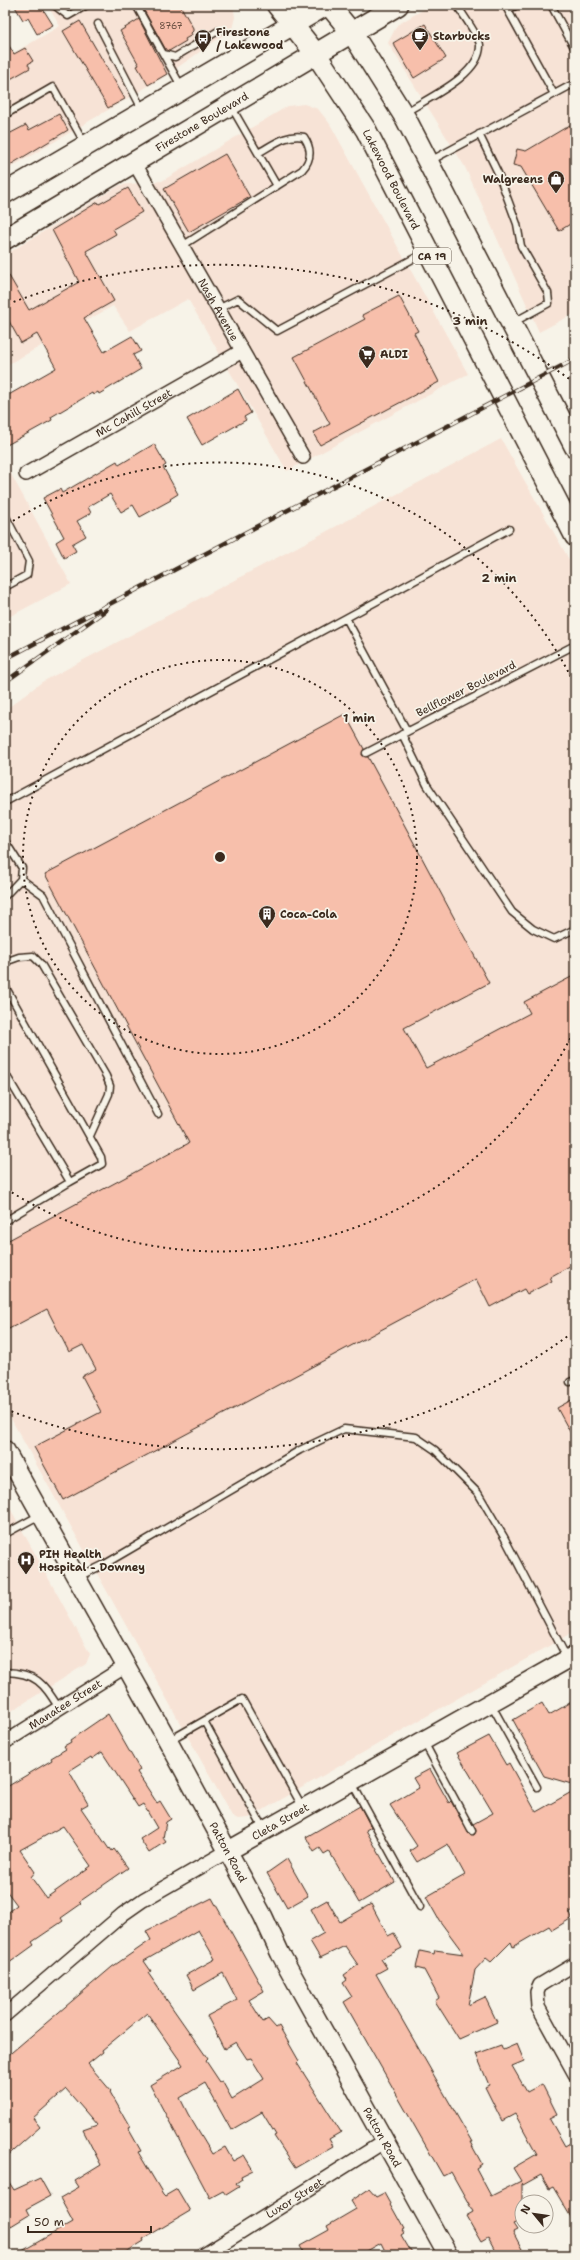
<svg xmlns="http://www.w3.org/2000/svg" width="580" height="2260" font-family="'Shantell Sans',sans-serif">
<style>
.built{fill:#f7e3d6}
.building{fill:#f7bfab;stroke:#3b2a1e;fill-rule:evenodd}
.lines{fill:none;stroke-linecap:round;stroke-linejoin:round}
.lane-casing{stroke:#3b2a1e;stroke-width:9}
.street-casing{stroke:#3b2a1e;stroke-width:16}
.secondary-casing{stroke:#3b2a1e;stroke-width:21}
.primary-casing{stroke:#3b2a1e;stroke-width:23}
.lane{stroke:#f7f3e8;stroke-width:6}
.street{stroke:#f7f3e8;stroke-width:13}
.secondary{stroke:#f7f3e8;stroke-width:18}
.primary{stroke:#f7f3e8;stroke-width:20}
.rail-casing{stroke:#3b2a1e;stroke-width:4.5}
.rail{stroke:#f7f3e8;stroke-width:3;stroke-dasharray:9;stroke-linecap:butt}
.ring{fill:none;stroke:#3b2a1e;stroke-width:2;stroke-dasharray:2 4}
.labels{text-anchor:middle;dominant-baseline:central;stroke-width:3.5;stroke-linejoin:round;paint-order:stroke}
.number-label{font-size:9px;fill:#6a4f41}
.shield{fill:#f7f3e8;stroke:#73665b;stroke-width:1}
.shield-label{font-size:10px;font-weight:bold;fill:#3b2a1e}
.poi-label{font-size:11px;font-weight:bold;fill:#3b2a1e;stroke:#f7f3e8;text-anchor:start}
.street-label{font-size:11px;fill:#3b2a1e;stroke:#f7f3e8}
.centre{fill:#3b2a1e;stroke:#f7f3e8;stroke-width:2}
.ring-label{font-size:12px;text-anchor:middle;font-weight:bold;fill:#3b2a1e;stroke:#f7f3e8;stroke-width:3.5;stroke-linejoin:round;paint-order:stroke}
</style>
<rect width="100%" height="100%" fill="#f7f3e8"/>
<filter id="ink" filterUnits="userSpaceOnUse"><feTurbulence type="fractalNoise" baseFrequency=".025" numOctaves="2"/><feDisplacementMap in="SourceGraphic" scale="8" xChannelSelector="R" yChannelSelector="G"/><feConvolveMatrix kernelMatrix="1 2 1 2 8 2 1 2 1" color-interpolation-filters="sRGB"/></filter>
<g filter="url(#ink)">
<!-- built -->
<path class="built" d="M47,5H233L235,17L232,29L167,75L5,171V58L60,26Z
M431,5H575V313L539,332L465,167L388,43L397,25Z
M304,104L318,109L330,124L468,374L287,471L188,299L130,331L113,306L5,366V255L120,185L162,181L288,106Z
M501,439L575,570V1631L249,1818L238,1819L232,1816L5,1408V710L42,682Z
M5,463L71,584L5,619Z
M5,1499L90,1654L86,1664L5,1715Z"/>
<!-- building -->
<path class="building" d="M14,5H50L43,9L53,25L37,34L28,18L23,20Z
M141,5H180L193,28V31L191,33L192,35L185,39L186,41L169,51L166,50Z
M139,19L167,74L148,85L137,66L139,65L120,31Z
M80,21L125,99L108,108L63,31Z
M425,24L446,58L414,78L393,43Z
M5,39L14,54L25,48L33,61L28,64L30,68L5,82Z
M59,114L68,130L5,168V136L26,125L29,130Z
M575,122V221L559,231L521,167L513,165L517,149L526,151Z
M225,154L250,197L189,232L164,189Z
M128,188L142,212L113,229L116,234L86,251L114,301L84,318L104,352L132,336L141,351L133,355L141,369L99,394L98,392L93,395L92,393L51,417L52,420L5,446V397L56,368L37,334L21,343L5,314V269L29,310L79,282L52,230L98,202L99,204L103,202Z
M399,296L418,331L414,333L439,382L320,445L313,433L330,424L294,357L365,319L362,315Z
M238,389L251,413L244,417L246,420L202,445L187,419Z
M154,444L166,465L163,467L178,494L170,499L171,500L140,517L133,505L121,512L110,494L88,507L91,513L77,521L86,536L72,544L76,551L64,558L56,542L64,537L43,498L60,489L62,493L117,461L119,465Z
M345,714L364,749L362,755L368,757L489,983L404,1028L426,1068L530,1013L524,1002L575,975V1263L550,1277L552,1281L527,1294L524,1289L490,1307L476,1279L63,1500L34,1447L101,1412L82,1376L96,1369L83,1345L69,1352L47,1309L5,1331V1242L189,1143L45,874Z
M575,1398V1441L557,1408Z
M575,1700V1785L544,1776L513,1720L542,1703L549,1715Z
M108,1714L140,1770L137,1772L157,1803L160,1801L171,1819L166,1822L163,1838L166,1842L149,1853L140,1839L157,1828L143,1804L138,1807L102,1752L92,1759L91,1757L69,1771L88,1804L81,1808L109,1849L110,1848L112,1851L114,1849L128,1868L79,1902L81,1904L61,1918L63,1921L32,1942L34,1945L5,1966V1914L17,1905L5,1889V1788L52,1760L51,1758L66,1749L64,1746L71,1742L70,1740ZM63,1826L91,1866L46,1898L31,1877L35,1872L20,1850Z
M489,1736L506,1765L509,1763L536,1812L575,1790V1909L570,1912L572,1918L552,1930L549,1926L513,1947L511,1942L491,1962L486,1958L475,1970L468,2005L485,1997L497,2022L459,2039L435,2001L439,1998L424,1970L416,1968L420,1951L434,1954L435,1950L464,1954L439,1920L426,1897L465,1875L448,1844L417,1862L410,1851L417,1846L390,1805L419,1788L413,1778L430,1769L449,1803L451,1801L468,1833L474,1835L476,1831L473,1824L493,1813L457,1753Z
M360,1806L371,1827L366,1830L395,1882L359,1903L329,1851L324,1854L320,1848L314,1852L306,1837Z
M287,1859L308,1896L287,1908L267,1873Z
M212,1898L264,1991L249,2000L263,2022L268,2019L276,2028L279,2026L299,2061L297,2063L341,2132L329,2139L333,2146L295,2168L274,2136L276,2135L262,2112L231,2130L205,2083L180,2098L188,2114L212,2154L225,2147L233,2161L244,2155L253,2170L241,2176L242,2179L236,2183L239,2187L226,2195L223,2191L210,2198L150,2085L183,2065L147,2013L102,2050L103,2052L88,2064L111,2091L110,2092L130,2127L128,2128L141,2151L138,2152L163,2194L165,2196L177,2189L190,2211L143,2239L144,2241L121,2255H15L73,2222L60,2198L79,2187L75,2181L101,2165L83,2130L97,2125L66,2089L33,2118L40,2127L5,2158V2058L112,1967L151,1940L146,1931ZM198,1930L215,1959L186,1975L194,1990L223,1973L237,2000L207,2016L224,2049L236,2042L247,2059L251,2058L264,2079L232,2099L222,2081L220,2082L206,2061L208,2059L148,1973L151,1971L144,1961Z
M327,1900L340,1922L371,1904L388,1936L394,1933L402,1948L381,1959L387,1968L376,1974L472,2142H470L482,2164L476,2168L491,2196L521,2181L513,2168L537,2154L515,2114L502,2121L485,2087L489,2085L476,2054L501,2045L503,2050L517,2044L524,2061L512,2066L527,2092L542,2084L557,2114L549,2118L565,2146L575,2140V2224L553,2187L549,2189L541,2175L523,2185L522,2183V2220L513,2224L517,2230L513,2232L525,2255H497L488,2238L481,2242L466,2216L473,2212L470,2206L451,2172L443,2176L344,2002L352,1997L343,1983L347,1980L344,1975L358,1965L345,1946L320,1958L310,1941L324,1933L311,1909Z
M5,2176L14,2190L40,2178L50,2196L26,2209L29,2215L11,2226L5,2216Z
M369,2189L376,2197L384,2193L404,2229L402,2230L404,2233L401,2235L413,2255H387L381,2243L360,2255H305L300,2246L329,2230L327,2226L356,2209L351,2201Z"/>
<g class="lines">
<!-- lane casing -->
<g class="lane-casing">
<path id="lane" d="M54,5L68,16L87,5
M136,5L181,86
M505,5L554,94
M551,5L575,49
M508,10L517,5
M98,24L142,109
M164,54L175,57L218,31
M406,112C428,98 481,75 480,45C479,36 462,14 457,5
M5,113H8L53,87L85,144
M479,134L498,173L517,224L521,246L548,293L549,303L514,322
M258,153L277,186
M430,161L575,83
M182,246L302,170C312,159 312,149 304,137C287,133 273,145 258,153L232,108
M218,309L238,299L277,331L426,252
M5,515L29,561L27,575L5,587
M346,618L509,529
M402,734L427,785L512,912L533,929L554,939L575,929
M366,753L575,645
M5,802L346,618L407,731
M5,841L22,868L21,879L5,896
M21,879L43,895L158,1114
M5,962L19,957L33,956L41,964L106,1076L110,1086L109,1094L90,1136
M5,986L101,1157L102,1164L70,1182
M5,1073L70,1182L5,1221
M570,1382L575,1380
M5,1534L40,1515
M78,1577L105,1564L300,1450L344,1429L416,1437L435,1450L478,1493L504,1537L567,1658
M5,1672C37,1673 43,1683 59,1708
M491,1704L537,1787
M204,1721L264,1830
M170,1740L242,1699L302,1806
M424,1742L472,1831
M352,1783L420,1907"/>
</g>
<!-- street casing -->
<g class="street-casing">
<g id="street">
<path id="s1" d="M134,162L303,457"/>
<path id="s2" d="M26,474L242,351"/>
<path id="s3" d="M5,1742L126,1666"/>
<path d="M575,1964L540,1985L537,1992L538,2007L575,2074"/>
<path d="M5,2015L123,1914L143,1900L228,1851"/>
<path id="s4" d="M204,2255L385,2141"/>
</g>
</g>
<!-- secondary casing -->
<g class="secondary-casing">
<g id="secondary">
<path id="s5" d="M5,1450L168,1741L263,1916L280,1953L448,2255"/>
<path id="s6" d="M228,1851L575,1655"/>
</g>
</g>
<!-- primary casing -->
<g class="primary-casing">
<g id="primary">
<path id="s7" d="M277,5L316,54L366,130L575,536"/>
<path d="M329,5L352,33L406,119L575,447"/>
<path d="M5,193L326,5"/>
<path id="s8" d="M5,239L398,5"/>
</g>
</g>
<!-- lane -->
<use href="#lane" class="lane"/>
<!-- street -->
<use href="#street" class="street"/>
<!-- secondary -->
<use href="#secondary" class="secondary"/>
<!-- primary -->
<use href="#primary" class="primary"/>
<!-- rail casing -->
<g class="rail-casing">
<path id="rail" d="M5,659L575,359
M5,682L106,610"/>
</g>
<!-- rail -->
<use href="#rail" class="rail"/>
</g>
</g>
<!-- distance rings -->
<g class="ring">
<circle cx="220" cy="857" r="197"/>
<path d="M573 1033A395 395 0 0 1 8 1190M8 524A395 395 0 0 1 573 681"/>
<path d="M572 1333A592 592 0 0 1 8 1410M8 304A592 592 0 0 1 572 381"/>
</g>
<!-- icons -->
<defs>
<g id="cafe-pin" transform="scale(0.9)"><path d="M0 17L-7.5 6A9.5 9.5 0 1 1 7.5 6Z" fill="#3b2a1e" stroke="#f7f3e8"/><path d="M-5.5-4.5H6V0H3Q3 3.5 0 3.5H-2.5Q-5.5 3.5-5.5 0ZM3-3.2v2h1.7v-2ZM-6 4.5H4V6H-6Z" fill="#fff"/></g>
<g id="bus-pin" transform="scale(0.9)"><path d="M0 17L-7.5 6A9.5 9.5 0 1 1 7.5 6Z" fill="#3b2a1e" stroke="#f7f3e8"/><path d="M-5-6H5V4H4V6H2V4H-2V6H-4V4H-5ZM-3.5-4V0h7V-4ZM-3.5 1.2v1.5H-2V1.2ZM2 1.2v1.5H3.5V1.2Z" fill="#fff"/></g>
<g id="shop-pin" transform="scale(0.9)"><path d="M0 17L-7.5 6A9.5 9.5 0 1 1 7.5 6Z" fill="#3b2a1e" stroke="#f7f3e8"/><path d="M-5-2.5h2.3a2.7 3.5 0 0 1 5.4 0H5L5.5 6h-11ZM-1.5-2.5h3a1.5 2.3 0 0 0-3 0Z" fill="#fff"/></g>
<g id="supermarket-pin" transform="scale(0.9)"><path d="M0 17L-7.5 6A9.5 9.5 0 1 1 7.5 6Z" fill="#3b2a1e" stroke="#f7f3e8"/><path d="M-6-5.5h2.5l.6 2H6L4.5 2H-2.5L-4.4-4H-6ZM-1.5 3.2a1.3 1.3 0 1 0 .1 0ZM3 3.2a1.3 1.3 0 1 0 .1 0Z" fill="#fff"/></g>
<g id="building-pin" transform="scale(0.9)"><path d="M0 17L-7.5 6A9.5 9.5 0 1 1 7.5 6Z" fill="#3b2a1e" stroke="#f7f3e8"/><path d="M-4-6H4V6H1V3H-1V6H-4ZM-2.5-4.3h1.7v1.8h-1.7ZM.8-4.3h1.7v1.8H.8ZM-2.5-1h1.7V.8h-1.7ZM.8-1h1.7V.8H.8Z" fill="#fff"/></g>
<g id="hospital-pin" transform="scale(0.9)"><path d="M0 17L-7.5 6A9.5 9.5 0 1 1 7.5 6Z" fill="#3b2a1e" stroke="#f7f3e8"/><path d="M-5-5h3v3.5h4V-5h3V5h-3V1.5h-4V5h-3Z" fill="#fff"/></g>
</defs>
<g fill-rule="evenodd">
<use href="#cafe-pin" x="420" y="36"/>
<use href="#bus-pin" x="203" y="38"/>
<use href="#shop-pin" x="556" y="179"/>
<use href="#supermarket-pin" x="367" y="354"/>
<use href="#building-pin" x="267" y="914"/>
<use href="#hospital-pin" x="26" y="1560"/>
</g>
<g class="labels">
<!-- number labels -->
<g class="number-label">
<text x="171" y="26">8767</text>
</g>
<!-- shield labels -->
<rect class="shield" x="413" y="248" width="38" height="16" rx="3"/>
<g class="shield-label">
<text x="432" y="256">CA 19</text>
</g>
<!-- poi labels -->
<g class="poi-label">
<text x="216" y="32">Firestone<tspan x="216" dy="13">/ Lakewood</tspan></text>
<text x="433" y="36">Starbucks</text>
<text x="543" y="179" text-anchor="end">Walgreens</text>
<text x="380" y="354">ALDI</text>
<text x="280" y="914">Coca-Cola</text>
<text x="39" y="1554">PIH Health<tspan x="39" dy="13">Hospital - Downey</tspan></text>
</g>
<!-- street labels -->
<g class="street-label">
<text stroke="none"><textPath href="#s8" startOffset="229">Firestone Boulevard</textPath></text>
<text stroke="none"><textPath href="#s7" startOffset="209">Lakewood Boulevard</textPath></text>
<text stroke="none"><textPath href="#s1" startOffset="170">Nash Avenue</textPath></text>
<text stroke="none"><textPath href="#s2" startOffset="124">Mc Cahill Street</textPath></text>
<text transform="translate(466 689) rotate(-27)">Bellflower Boulevard</text>
<text stroke="none"><textPath href="#s3" startOffset="71">Manatee Street</textPath></text>
<text stroke="none"><textPath href="#s6" startOffset="60">Cleta Street</textPath></text>
<text stroke="none"><textPath href="#s5" startOffset="460">Patton Road</textPath></text>
<text stroke="none"><textPath href="#s5" startOffset="784">Patton Road</textPath></text>
<text stroke="none"><textPath href="#s4" startOffset="107">Luxor Street</textPath></text>
</g>
</g>
<circle cx="220" cy="857" r="6" class="centre"/>
<g class="ring-label">
<text x="470" y="325">3 min</text>
<text x="499" y="582">2 min</text>
<text x="359" y="722">1 min</text>
</g>
<!-- margin -->
<rect width="580" height="2260" fill="none" stroke="#f7f3e8" stroke-width="20"/>
<rect x="10" y="10" width="560" height="2240" fill="none" stroke="#3b2a1e" stroke-width="1.5" filter="url(#ink)"/>
<!-- north arrow -->
<g transform="translate(534 2214) rotate(299)"><circle r="19" fill="#f7f3e8" stroke="#aca397"/>
<path d="M0-3L7 15L0 10L-7 15Z" fill="#3b2a1e"/>
<text y="-6" font-size="11" font-weight="bold" text-anchor="middle" fill="#3b2a1e">N</text>
</g>
<!-- scale -->
<path d="M28 2226v6h123v-6" fill="none" stroke="#3b2a1e" stroke-width="2"/>
<text x="34" y="2226" font-size="12" fill="#3b2a1e" stroke="#f7f3e8" stroke-width="3" paint-order="stroke">50 m</text>
</svg>
